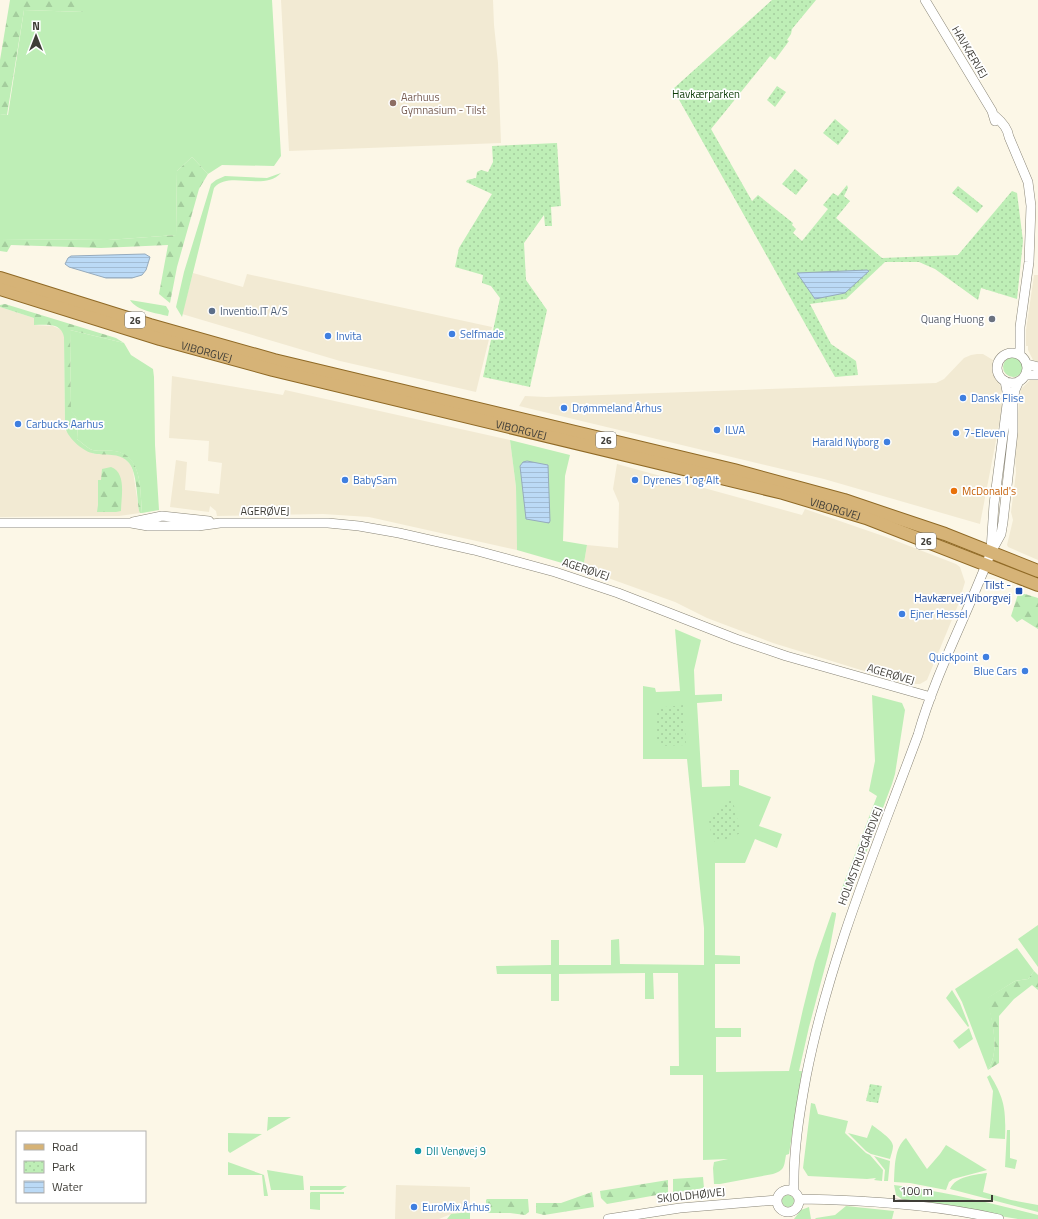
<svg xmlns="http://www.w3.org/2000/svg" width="1038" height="1219" font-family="'Titillium Web',sans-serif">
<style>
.built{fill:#f2ead3}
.grass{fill:#beeeb6}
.forest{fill:url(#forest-firs)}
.park{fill:url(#park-dots)}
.water{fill:url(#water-rules);stroke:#96abbd}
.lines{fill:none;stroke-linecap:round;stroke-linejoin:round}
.tertiary-casing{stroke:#898577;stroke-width:10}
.primary-casing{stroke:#8f6925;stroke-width:14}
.tertiary{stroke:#fff;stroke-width:9}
.primary{stroke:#d6b377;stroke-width:12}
.education-dot{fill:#8d6e63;stroke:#fff;stroke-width:1.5}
.service-dot{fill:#5c6f8a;stroke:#fff;stroke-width:1.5}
.worship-dot{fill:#6b7280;stroke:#fff;stroke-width:1.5}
.shop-dot{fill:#3f7fe0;stroke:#fff;stroke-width:1.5}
.food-dot{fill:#e8710a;stroke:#fff;stroke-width:1.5}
.transit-dot{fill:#1a4fb4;stroke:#fff;stroke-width:1.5}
.culture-dot{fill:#0f9aa8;stroke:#fff;stroke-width:1.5}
.labels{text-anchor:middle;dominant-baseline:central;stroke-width:3.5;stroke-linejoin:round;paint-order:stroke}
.shield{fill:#fff;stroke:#797773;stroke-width:1}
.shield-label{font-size:10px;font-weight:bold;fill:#3f3d37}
.street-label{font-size:11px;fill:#3f3d37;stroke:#fff}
.park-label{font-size:11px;fill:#0c3b06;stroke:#fff}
.education-label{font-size:11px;fill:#785e54;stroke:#fff;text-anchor:start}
.service-label{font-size:11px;fill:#4e5e75;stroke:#fff;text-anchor:start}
.worship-label{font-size:11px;fill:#5b616d;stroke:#fff;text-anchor:end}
.shop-label{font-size:11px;fill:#366cbe;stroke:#fff;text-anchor:start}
.food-label{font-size:11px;fill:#c56008;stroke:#fff;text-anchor:start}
.transit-label{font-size:11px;fill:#164399;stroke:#fff;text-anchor:end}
.culture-label{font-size:11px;fill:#0d838f;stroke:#fff;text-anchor:start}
</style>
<defs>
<pattern id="forest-firs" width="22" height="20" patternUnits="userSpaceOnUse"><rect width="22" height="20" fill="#beeeb6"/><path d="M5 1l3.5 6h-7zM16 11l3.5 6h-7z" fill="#a4cd9d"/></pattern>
<pattern id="park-dots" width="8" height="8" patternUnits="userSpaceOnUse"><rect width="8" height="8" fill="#beeeb6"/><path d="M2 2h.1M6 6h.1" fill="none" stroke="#a4cd9d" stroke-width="1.8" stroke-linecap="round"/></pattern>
<pattern id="water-rules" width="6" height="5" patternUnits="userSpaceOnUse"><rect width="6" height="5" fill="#bbdaf6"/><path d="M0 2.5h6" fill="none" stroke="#a2bcd4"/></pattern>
</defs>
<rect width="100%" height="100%" fill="#fcf7e7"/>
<!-- built -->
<path class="built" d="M281,0H493L494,25L498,63L501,143L289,151Z
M193,273L243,287L247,274L492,327L476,392L340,361L182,314Z
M1034,275H1038V362L1033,360L1028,350V346H1026V330Z
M0,307L34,318V325L53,326L62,330L64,336L65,430L94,454H115L124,458L130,464L133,471L139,511L140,513L119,516L0,517Z
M977,354H983L993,360L992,371L1001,387L1003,404L980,524L824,479L519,406L525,396L546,397L936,383L944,379L964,358L971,355Z
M172,376L283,395L285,390L510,440L516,487L517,550L369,517L323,514L217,516L216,511L210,506L209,512L170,507L176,460L187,462L185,490L219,494L222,463L208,461L209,441L169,438Z
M1038,379V560L1008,547L1007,545L1013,520L1011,512L1016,473L1015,456L1019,400L1021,389L1030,380Z
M617,464L802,515L805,509L886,537L956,564L960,567L965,582L958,605L927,680L920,684H914L900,682L773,643L707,618L675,602L583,569L587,545L618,548L619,503L613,489Z
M396,1185L470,1187V1212L451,1214L439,1219H395Z"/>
<!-- grass -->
<path class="grass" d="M84,0H272L281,156L274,166L222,165L208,174L192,157L177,171L176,235L108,240L0,239V114L8,115L24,10L84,12Z
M281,173C263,192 229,170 214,188L182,317L176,307L184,272L211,184L216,180L225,176L267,178Z
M130,300L166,306L169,311L168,316C156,313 137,311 130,300Z
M70,330L124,343L131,355L153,369L154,377L155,445L159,510L142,513C140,491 143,455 114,451C107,450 96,452 90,449C85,446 81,442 77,439L78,420L71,411Z
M1003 367a10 10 0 1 1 20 0a10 10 0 1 1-20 0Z
M510,440L570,455L565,476L563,541L587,545L583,569L517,550L516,487Z
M675,629L701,640L694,670L695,695L722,694V701L697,703L702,787L730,786V770H739V785L771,797L759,826L782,834L777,848L755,839L745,863H715V955L740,956V964H715V1028H741V1037H716V1072L789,1071L803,1009L815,961L832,912L836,913V915L829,952L809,1027L799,1071H802L789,1154L786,1155C784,1166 785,1170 773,1174L720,1184H714L713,1168L714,1162L728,1159L703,1160V1075H670V1066H679L678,973H653L654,999H645V973L559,974V1001H551V974H497L496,966L551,965V940H559V965H611V940L619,939L620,964L704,965V928L687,759H643V686L655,688L656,692L680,691Z
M872,695L902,703L905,710L895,774L892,784L866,853L845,890L840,893L877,796L869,791L875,761Z
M1038,925V967L1018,939Z
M1017,948L1034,971L1028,979L1015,981L988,998C991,1020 1001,1049 988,1070L962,1002L955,989Z
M952,990L960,1003L969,1026L968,1027L946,998Z
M969,1028L973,1039L959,1049L953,1041Z
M990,1075C1005,1099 1006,1110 1005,1139L989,1138L993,1091L987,1077Z
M811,1103L815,1104L818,1114L848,1121L845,1133L866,1153L870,1155L883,1170L882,1181L874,1180L876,1178L867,1179L808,1176L803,1168Z
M268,1117H291L267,1131Z
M872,1125C877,1129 893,1139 893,1146C893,1150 891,1155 890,1159L871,1154L866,1151L848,1133L867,1138Z
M1007,1130H1010V1158L1017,1160L1015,1169L1005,1167Z
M228,1133L262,1134L230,1153L228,1151Z
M906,1138L927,1169L940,1154L946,1145L987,1170L953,1179L949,1182L946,1190L910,1183L894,1182C895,1167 894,1148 906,1138Z
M874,1156L890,1161L888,1181H884L885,1170Z
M228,1162L264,1175L268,1196H264L262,1175H228Z
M267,1170L303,1176L304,1190H271Z
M987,1173L983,1192L1011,1200L1038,1205V1212L950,1189C956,1176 974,1175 987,1173Z
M894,1185C943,1191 990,1203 1038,1215V1219H1018L903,1200L896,1195Z
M310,1186H347L341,1190H310Z
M311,1192H344V1194H320V1210L310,1209V1193Z
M782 1201a6 6 0 1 1 12 0a6 6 0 1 1-12 0Z
M846,1206L894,1211L892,1219H815L816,1218L835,1215Z
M809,1207L811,1219H794L801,1210Z
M470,1212V1219H447L451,1214Z"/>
<!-- forest -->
<path class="forest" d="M10,0H84V12L24,10L7,115L0,114V60Z
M192,157L208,174L199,189L177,267L170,303L159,294L168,245L101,248L11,245L7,252L0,251V239L108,240L176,235L177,171Z
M5,304L116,338L124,343L70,330L71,410L78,420L77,439C81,442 85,446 90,449C96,452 107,450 115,451C143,455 140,491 142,513H140L139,511C137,498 137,473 129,463C119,451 105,457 92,453C82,451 66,436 65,426L64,337C61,322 46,325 34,325V318L0,307V305Z
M111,467C127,473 121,497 121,511L116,512H97L98,505V480H101L102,469Z
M1018,594H1025L1038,598V629L1022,619L1017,622L1011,616Z
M1034,971L1038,975V990L1032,985L1014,999L999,1016V1063L988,1070C1001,1049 991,1020 987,998L1015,981L1028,979Z
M703,1177L704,1188L673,1193V1179Z
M668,1180V1193L607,1204L601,1198L600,1191Z
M592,1192L594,1207L544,1215L536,1213V1203H561Z
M487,1199H528L529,1212L525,1215L510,1213H488L486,1211V1200Z"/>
<!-- park -->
<path class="park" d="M772,0H816L792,29L791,34L787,40L789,41L775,60L770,56L711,129L752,201L758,195L793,223L792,225L796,229L793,233L802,241L828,209L823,205L833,193L838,196L847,185L848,188L844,196L850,201L836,218L882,258L958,255L1012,191L1017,193L1023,241L1017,299L981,288L978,300L935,269L919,262H885L846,299L810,304L831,344L856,361L858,375L835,377L673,89Z
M777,86L786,92L775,107L767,100Z
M835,119L849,131L838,145L823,133Z
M557,143L561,206L551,207L552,226H545L544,215L524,243L526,280L547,310L530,387L483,377L500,298L491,286L482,283L483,275L455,267L459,248L492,194L466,182L467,180L476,178L477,172L481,170L488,172L493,162L492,146Z
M795,169L808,180L796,195L782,184Z
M958,186L983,206L977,213L952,193Z
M684,705L686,745L662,746L655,738V708Z
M732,798L741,833L716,843L712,838L709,821L713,815Z
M870,1084L882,1086L878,1103L866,1101Z"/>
<!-- water -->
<path class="water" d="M145,254L150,257L146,270L142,275L132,278H106L69,267L65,264L68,258L71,256Z
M867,270L869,271L845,293L815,299L797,273Z
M527,461L548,465L550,521L549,523L526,519L520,466L523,462Z"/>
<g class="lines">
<!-- tertiary casing -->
<g class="tertiary-casing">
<path id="tertiary" d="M925,0L992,111L995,121
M995,116C1001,121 1008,129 1009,137L1028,182L1031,206L1029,262L1020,327V355
M997 368a15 15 0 1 1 30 0a15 15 0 1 1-30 0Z
M1027,364L1038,367
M1025,375H1038
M133,522L162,516L209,521
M0,523H131L148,526H198L220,523H328L359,526L399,533L474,550L555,572L618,593L736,639L786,656L931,697
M991,550L994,504L1008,397L1005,381
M777 1201a11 11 0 1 1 22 0a11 11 0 1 1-22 0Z
M794,1191C793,1153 799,1115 806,1077C829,959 876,848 918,735C936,672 968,613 991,552L1001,534L1003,522L1013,432V402L1015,390L1019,381
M799,1199C866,1200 934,1204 999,1219
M608,1219L680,1208L777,1200"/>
</g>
<!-- primary casing -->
<g class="primary-casing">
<g id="primary">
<path d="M0,278L150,325L274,360L734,470L844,500L945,534L1038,571"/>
<path id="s1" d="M0,289L160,339L273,370L783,493L866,518L1038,585"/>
</g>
</g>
<!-- tertiary -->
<use href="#tertiary" class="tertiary"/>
<!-- primary -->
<use href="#primary" class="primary"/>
</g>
<!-- markers -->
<circle class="education-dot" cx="393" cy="103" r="4"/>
<circle class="service-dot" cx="212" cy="311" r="4"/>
<circle class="worship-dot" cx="992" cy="319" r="4"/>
<g class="shop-dot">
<circle cx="452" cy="334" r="4"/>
<circle cx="328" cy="336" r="4"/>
<circle cx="963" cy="398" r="4"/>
<circle cx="564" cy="408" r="4"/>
<circle cx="18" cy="424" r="4"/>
<circle cx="717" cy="430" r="4"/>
<circle cx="956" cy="433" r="4"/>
<circle cx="887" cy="442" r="4"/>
<circle cx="345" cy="480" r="4"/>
<circle cx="635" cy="480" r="4"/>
<circle cx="902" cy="614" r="4"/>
<circle cx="986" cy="657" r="4"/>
<circle cx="1025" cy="671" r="4"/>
<circle cx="414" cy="1207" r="4"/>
</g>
<circle class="food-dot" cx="954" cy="491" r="4"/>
<rect class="transit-dot" x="1015" y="587" width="8" height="8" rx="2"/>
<circle class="culture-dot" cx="418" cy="1151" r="4"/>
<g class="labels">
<!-- shield labels -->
<g class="shield">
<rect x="125" y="312" width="20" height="16" rx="3"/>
<rect x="596" y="432" width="20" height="16" rx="3"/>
<rect x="916" y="533" width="20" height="16" rx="3"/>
</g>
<g class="shield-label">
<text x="135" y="320">26</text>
<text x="606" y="440">26</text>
<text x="926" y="541">26</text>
</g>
<!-- street labels -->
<g class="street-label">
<text transform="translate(970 52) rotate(59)">HAVKÆRVEJ</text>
<text stroke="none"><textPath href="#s1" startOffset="216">VIBORGVEJ</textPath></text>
<text stroke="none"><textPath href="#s1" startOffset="540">VIBORGVEJ</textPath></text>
<text stroke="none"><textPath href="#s1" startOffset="864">VIBORGVEJ</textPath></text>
<text x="265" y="511">AGERØVEJ</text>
<text transform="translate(586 569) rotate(18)">AGERØVEJ</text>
<text transform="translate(891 674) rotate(16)">AGERØVEJ</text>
<text transform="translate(860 856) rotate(-69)">HOLMSTRUPGÅRDVEJ</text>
<text transform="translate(691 1195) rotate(-6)">SKJOLDHØJVEJ</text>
</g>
<!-- park labels -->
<g class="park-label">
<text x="706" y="94">Havkærparken</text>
</g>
<!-- education labels -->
<g class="education-label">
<text x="401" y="97">Aarhuus<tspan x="401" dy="13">Gymnasium - Tilst</tspan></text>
</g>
<!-- service labels -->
<g class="service-label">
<text x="220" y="311">Inventio.IT A/S</text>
</g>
<!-- worship labels -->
<g class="worship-label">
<text x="984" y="319">Quang Huong</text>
</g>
<!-- shop labels -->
<g class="shop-label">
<text x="460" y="334">Selfmade</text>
<text x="336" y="336">Invita</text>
<text x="971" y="398">Dansk Flise</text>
<text x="572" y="408">Drømmeland Århus</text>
<text x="26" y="424">Carbucks Aarhus</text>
<text x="725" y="430">ILVA</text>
<text x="964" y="433">7-Eleven</text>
<text x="879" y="442" text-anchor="end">Harald Nyborg</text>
<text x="353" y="480">BabySam</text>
<text x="643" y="480">Dyrenes 1 og Alt</text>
<text x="910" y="614">Ejner Hessel</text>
<text x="978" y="657" text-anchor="end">Quickpoint</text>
<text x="1017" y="671" text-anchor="end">Blue Cars</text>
<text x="422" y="1207">EuroMix Århus</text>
</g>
<!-- food labels -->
<g class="food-label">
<text x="962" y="491">McDonald's</text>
</g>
<!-- transit labels -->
<g class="transit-label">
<text x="1011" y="585">Tilst -<tspan x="1011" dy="13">Havkærvej/Viborgvej</tspan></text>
</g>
<!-- culture labels -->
<g class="culture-label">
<text x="426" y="1151">DII Venøvej 9</text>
</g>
</g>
<!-- legend -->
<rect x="16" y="1131" width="130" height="72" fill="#ffffff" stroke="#b2b1af"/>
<rect x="24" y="1144" width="20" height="6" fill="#d6b377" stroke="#b2b1af"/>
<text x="52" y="1151" font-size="12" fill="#3f3d37">Road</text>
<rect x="24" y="1161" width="20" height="12" fill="url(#park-dots)" stroke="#b2b1af"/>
<text x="52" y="1171" font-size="12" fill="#3f3d37">Park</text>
<rect x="24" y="1181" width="20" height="12" fill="url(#water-rules)" stroke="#b2b1af"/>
<text x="52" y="1191" font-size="12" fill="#3f3d37">Water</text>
<!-- north arrow -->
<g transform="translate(36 36)" stroke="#ffffff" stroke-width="3" paint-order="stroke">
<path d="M0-3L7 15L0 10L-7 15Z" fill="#3f3d37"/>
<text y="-6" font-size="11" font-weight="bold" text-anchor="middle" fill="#3f3d37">N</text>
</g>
<!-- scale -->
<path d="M894 1195v6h98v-6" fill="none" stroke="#3f3d37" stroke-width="2"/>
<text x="900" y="1195" font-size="12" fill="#3f3d37" stroke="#ffffff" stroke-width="3" paint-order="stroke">100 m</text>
</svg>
